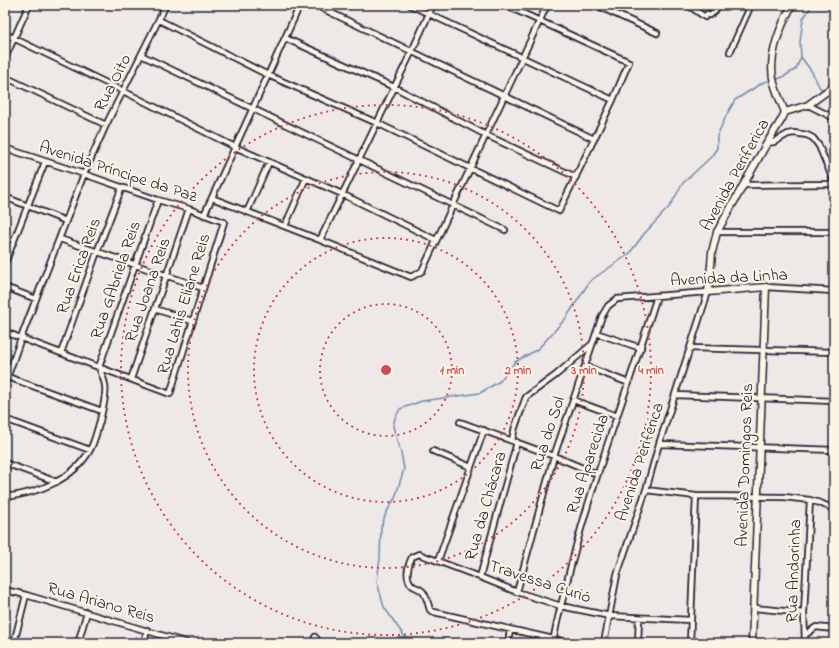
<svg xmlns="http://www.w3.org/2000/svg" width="839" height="648" font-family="'Indie Flower',sans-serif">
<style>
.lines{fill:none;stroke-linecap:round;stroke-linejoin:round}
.stream{stroke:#6f8bb0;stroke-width:1.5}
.street-casing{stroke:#22223b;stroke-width:8}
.secondary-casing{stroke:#22223b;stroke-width:9}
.street{stroke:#fcf5e5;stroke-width:4.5}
.secondary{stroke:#fcf5e5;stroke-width:6}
.ring{fill:none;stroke:#d1495b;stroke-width:2;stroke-dasharray:2 4}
.labels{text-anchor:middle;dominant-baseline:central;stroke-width:4;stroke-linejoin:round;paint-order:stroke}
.street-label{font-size:17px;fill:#22223b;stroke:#fcf5e5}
.centre{fill:#d1495b;stroke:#fcf5e5;stroke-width:2}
.ring-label{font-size:12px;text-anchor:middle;font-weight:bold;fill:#d1495b;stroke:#fcf5e5;stroke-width:4;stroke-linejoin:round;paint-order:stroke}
</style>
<rect width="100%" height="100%" fill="#eee8e6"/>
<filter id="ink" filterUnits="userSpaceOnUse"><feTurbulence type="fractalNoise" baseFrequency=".025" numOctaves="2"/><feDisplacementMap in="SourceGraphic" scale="8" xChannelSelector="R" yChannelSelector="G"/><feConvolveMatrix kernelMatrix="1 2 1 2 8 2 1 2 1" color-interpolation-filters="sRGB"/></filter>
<g filter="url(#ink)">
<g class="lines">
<!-- stream -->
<path class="stream" d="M801,57L812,72L820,88L825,90
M778,79L783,77L796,69L801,57L800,42L803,19L812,5
M829,92L834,95
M409,643L384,607L377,582L380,558L381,527L386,513L395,498L404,469L401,453L393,426L395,418L400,409L422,401L480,393L500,381L515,362L538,349L566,318L590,281L629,254L644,234L670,206L683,183L711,157L717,148V136L726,116L735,100L764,82L768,81"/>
<!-- street casing -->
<g class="street-casing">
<path id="street" d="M315,5L594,139
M410,5L613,100
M596,5L657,33
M688,5L705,17L707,14L710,15L715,11L718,5
M159,20L268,75L377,123L559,211L613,100L629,62L505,5
M5,34L123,91L235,147L342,194L436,240
M285,38L394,87L486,135L576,177
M730,52L751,5
M141,55L505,230
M5,58L29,5
M5,77L106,125
M808,105L834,118
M767,143L774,142L788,134L794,133L807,135L813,138L819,146L834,182
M5,148L84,174L158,200L189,209L224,222L170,394L5,332
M744,185L834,184
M5,197L66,221
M212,198L320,240L411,277L422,271L547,5
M247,212L269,162
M204,215L300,5
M285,226L306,178
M717,232H834
M60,239L203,288
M320,240L412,51L433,5
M5,263L45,162
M5,287L36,299
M766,287L834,291
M155,309L192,321
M596,333L641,348
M691,348L834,352
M61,353L97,252L122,187
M585,366L629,383
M5,376L102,411
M131,379L189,209
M5,384L21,338L84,174L106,125L166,5
M675,395L834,401
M573,400L617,416
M5,419L90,450
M460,422L554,456L597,474
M512,440L515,427L526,397L556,375L592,344
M659,444L834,450
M433,451L471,467
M5,463L57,482
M646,490L696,496L784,497L810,500L820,503L834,509
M5,497C38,493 73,480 90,450C95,441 97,430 100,421C102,410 107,396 105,385C104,379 101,373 99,367L158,200
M438,561L484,430
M480,577L517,442
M5,590L26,595L188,643
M517,592L554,456L602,316L608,306L617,299L708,292L659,444L646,490L617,575L604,643
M754,608L804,613
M805,635L816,627L834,629
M315,637L320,643
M14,643L26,595
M78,643L87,612
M144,643L147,630
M508,643L510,630
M553,643C556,624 561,605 566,586C589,487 627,393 657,296
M571,643L434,612L430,610C428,604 427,597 423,592C421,589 416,588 413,586C404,579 408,565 412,557L419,554L480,577L517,592L561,606L610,616L690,620
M638,643L639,618
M690,643L696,496
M805,643L804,613L810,500"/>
</g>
<!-- secondary casing -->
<g class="secondary-casing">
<path id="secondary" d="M785,112L808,105L834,86
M752,643L766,287L708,292L711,265L712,252L717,232L767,143L782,119L785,112C781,103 777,93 774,83C767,57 780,27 792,5"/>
</g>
<!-- street -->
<use href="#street" class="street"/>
<!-- secondary -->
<use href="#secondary" class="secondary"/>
</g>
</g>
<!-- distance rings -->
<g class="ring">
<circle cx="386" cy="370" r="66"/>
<circle cx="386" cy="370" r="132"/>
<circle cx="386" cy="370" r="198"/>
<circle cx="386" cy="370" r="265"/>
</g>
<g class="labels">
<!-- street labels -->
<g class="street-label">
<text transform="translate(113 83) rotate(-63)">Rua Oito</text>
<text transform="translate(118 172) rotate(18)">Avenida Príncipe da Paz</text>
<text transform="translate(735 175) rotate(-61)">Avenida Periferica</text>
<text transform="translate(79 266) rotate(-70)">Rua Erica Reis</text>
<text transform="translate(729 278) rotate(-3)">Avenida da Linha</text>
<text transform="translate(116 280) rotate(-71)">Rua GAbriela Reis</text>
<text transform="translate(148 290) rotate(-71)">Rua Joana Reis</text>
<text transform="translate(184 304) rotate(-73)">Rua Lahis Eliane Reis</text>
<text transform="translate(548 434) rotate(-72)">Rua do Sol</text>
<text transform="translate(640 462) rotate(-72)">Avenida Periférica</text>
<text transform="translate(588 464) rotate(-72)">Rua Aparecida</text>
<text transform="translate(745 465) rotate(-88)">Avenida Domingos Reis</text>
<text transform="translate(486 506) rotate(-74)">Rua da Chácara</text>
<text transform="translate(794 571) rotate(-88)">Rua Andorinha</text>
<text transform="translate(540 582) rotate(18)">Travessa Curió</text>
<text transform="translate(101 603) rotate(16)">Rua Ariano Reis</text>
</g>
</g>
<circle cx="386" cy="370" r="6" class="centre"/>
<g class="ring-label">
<text x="452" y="374">1 min</text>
<text x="518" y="374">2 min</text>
<text x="584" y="374">3 min</text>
<text x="651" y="374">4 min</text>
</g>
<!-- margin -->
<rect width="839" height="648" fill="none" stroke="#fcf5e5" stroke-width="20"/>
<rect x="10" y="10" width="819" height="628" fill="none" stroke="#22223b" stroke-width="1.5" filter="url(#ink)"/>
</svg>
